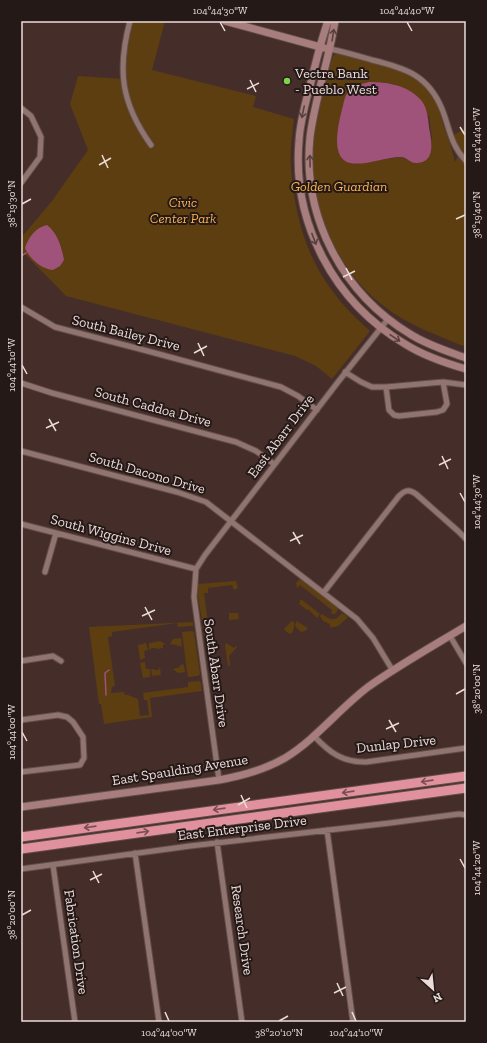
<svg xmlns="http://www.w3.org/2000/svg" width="487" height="1043" font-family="'Zilla Slab',serif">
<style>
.green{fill:#5c3e11;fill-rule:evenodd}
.water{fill:#9f527a}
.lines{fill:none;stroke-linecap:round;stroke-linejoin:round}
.stream{stroke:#9f527a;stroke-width:1.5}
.street-casing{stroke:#614d4a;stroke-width:7}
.secondary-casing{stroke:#614d4a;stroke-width:9}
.highway-casing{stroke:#614d4a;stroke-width:11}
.street{stroke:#90746f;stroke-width:5}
.secondary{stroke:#a87d7d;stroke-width:7}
.highway{stroke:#e1919d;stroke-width:9}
.oneway{stroke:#594140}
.oneway2{stroke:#794f53}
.ticks{fill:none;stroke:#ecdcd9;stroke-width:1.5}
.poi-dot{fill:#82d04f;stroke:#241917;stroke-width:1.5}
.labels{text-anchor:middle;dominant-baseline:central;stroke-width:4;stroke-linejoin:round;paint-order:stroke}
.poi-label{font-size:14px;fill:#ecdcd9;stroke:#241917;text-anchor:start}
.park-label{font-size:14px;font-style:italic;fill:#fbb34e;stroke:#241917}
.street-label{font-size:14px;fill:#ecdcd9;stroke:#241917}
.neatline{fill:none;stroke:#ecdcd9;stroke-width:1.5}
.ticks-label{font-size:10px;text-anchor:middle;fill:#ecdcd9}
</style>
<rect width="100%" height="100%" fill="#452e29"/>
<!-- green -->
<path class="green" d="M130,21H165L152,70L256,96L253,107L294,119C292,135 290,151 291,168C294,212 306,258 334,293C344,307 357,319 370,331L332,379L316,366L295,356L66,296L21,250V238L52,201L88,150L70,104L78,76L123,79V69Z
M337,53C369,61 420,66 436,101C439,108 441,117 443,124C448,137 452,149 455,162L459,154L452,136L466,128V345L463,346C437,335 408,325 385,307C339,274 308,204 311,148C313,117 324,86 333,56ZM369,82H379L396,85L429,116L432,139L411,162L402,157L356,163Z
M301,578L339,608L335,614H331L332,610L300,585L297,588L296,583Z
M236,581L238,588L234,590L232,585L208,588V593H204L210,638L214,639L211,643L206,644L198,596V584Z
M301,599L320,614L317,618L308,609L307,610L299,604Z
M229,613H238L239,619L229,620Z
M342,613L348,617C342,622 338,629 330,627V624L323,621L320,616L322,614C330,620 335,622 342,613Z
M298,620V622L308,628L305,631L301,632L296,627L295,624Z
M292,621L294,622V628L292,633L289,634L284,629Z
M193,622V626L178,627L177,623L112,632V636L108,637L115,686L112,687L111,693L124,692L125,695H128L138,699L140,716L149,715L147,700H144L143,693L188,687V682L199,681L201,683L202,691L150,698L152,717L104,724L101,704H99L89,627Z
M192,631L194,632L200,674L198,676L188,677L187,673L189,672H187L182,632Z
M181,638L182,649L181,646H177V645L170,644L173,639Z
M160,641L165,644L163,645V648L157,649L156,648H151V650L149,649V643Z
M146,643L148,650L144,651L145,658L140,660L138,645Z
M226,643L234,648L236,646L237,647L229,656L230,666H228L225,646Z
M212,650L216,654L212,655L214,669L210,670L207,651Z
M183,661L185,672L178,673L173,669L180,667V665L184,664Z
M144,662H145L146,669H150V677L143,678L140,663Z
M159,668H160L161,675L152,676L151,669H154V670H159Z"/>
<!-- water -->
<path class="water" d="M369,82C387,82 407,85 420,99C427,106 428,117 429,127C431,139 437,163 416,163C410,163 407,158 402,157C388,156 357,169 345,161C331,151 339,123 342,109C344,103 344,95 350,90C355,85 362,84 369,82Z
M47,225C57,232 62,248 64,260L60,266L53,270C41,269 29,258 25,248C28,238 36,227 47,225Z"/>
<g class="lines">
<!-- stream -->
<path class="stream" d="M21,256L26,253
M106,695L105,673L109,670"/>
<!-- street casing -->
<g class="street-casing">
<path id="street" d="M130,21C117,70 121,103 151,145
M330,49C345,52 358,56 372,60C405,68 428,75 442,109C450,129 450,144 466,161
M21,108L31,116L41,137L40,157L21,183
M21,307L55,327L140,349L281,387L298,396L317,410
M345,372L361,382L372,387H386L443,382L466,385
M21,383L52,393L236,442L256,451L274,464
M386,387L389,410L394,415L399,416L437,412L443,410L447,404L443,382
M21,451L177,492L206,502L357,619L373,638L393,671
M21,524L196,569
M45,572L56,533
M324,592L399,496C405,490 409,489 416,494L458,531L466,539
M450,636L466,663
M21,661L53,656L61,661
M21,720L58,715L67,717L73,722L83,737L84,758L80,765L21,772
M314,736C330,753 342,762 366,762L466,748
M219,780L194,597L196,569L205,555L338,382L388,319
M327,830L353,1022
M217,842L242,1022
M135,853L159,1022
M53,865L75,1022
M21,869L190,846L390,823L459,814L466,815"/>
</g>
<!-- secondary casing -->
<g class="secondary-casing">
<path id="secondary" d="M225,21L324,48
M328,21C321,41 316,61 311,82C306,101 300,121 299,141C292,223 334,302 405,344C424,356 445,363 466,369
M335,21C329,60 315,98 310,137C302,216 342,293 410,334C427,345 447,351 466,358
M21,807L219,780C242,776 264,770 285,758C316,739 339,709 368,687C399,665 433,646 466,626"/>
</g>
<!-- highway casing -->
<g class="highway-casing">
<path id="highway" d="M21,837L466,776
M21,849L466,788"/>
</g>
<!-- street -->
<use href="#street" class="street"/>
<!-- secondary -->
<use href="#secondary" class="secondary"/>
<!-- highway -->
<use href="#highway" class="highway"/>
</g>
<!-- one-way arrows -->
<defs><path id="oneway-shaft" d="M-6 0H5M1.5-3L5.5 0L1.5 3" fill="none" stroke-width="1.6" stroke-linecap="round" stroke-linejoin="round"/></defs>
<g class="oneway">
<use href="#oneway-shaft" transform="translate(333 35) rotate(-81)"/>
<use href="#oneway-shaft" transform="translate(303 112) rotate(102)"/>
<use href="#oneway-shaft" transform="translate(310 161) rotate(-91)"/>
<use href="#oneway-shaft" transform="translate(314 239) rotate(69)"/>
<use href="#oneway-shaft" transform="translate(395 338) rotate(34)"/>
</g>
<g class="oneway2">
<use href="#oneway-shaft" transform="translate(427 781) rotate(172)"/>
<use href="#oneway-shaft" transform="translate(348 792) rotate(172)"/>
<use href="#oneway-shaft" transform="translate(219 809) rotate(172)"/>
<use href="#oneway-shaft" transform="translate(90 827) rotate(172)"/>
<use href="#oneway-shaft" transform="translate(143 832) rotate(-8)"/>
</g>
<!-- ticks -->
<path class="ticks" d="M220,22L225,31M407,22L412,31M250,80L256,92M247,89L259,83M460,127L465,135M102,155L108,168M99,165L111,158M22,204L31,199M456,219L465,215M346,268L352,280M343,277L355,271M198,343L204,356M194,353L207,346M22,365L27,374M49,419L56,431M46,428L59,422M442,456L448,469M439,465L451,459M460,493L465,502M293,532L300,544M290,541L303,535M145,607L152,620M142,616L155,610M456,694L465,689M389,720L396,732M386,729L399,723M22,732L27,741M241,795L247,808M238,805L250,798M460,859L465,868M93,871L99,883M90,880L102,874M22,915L31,910M337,983L343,996M334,993L346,987M165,1012L169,1021M352,1012L356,1021M279,1021L288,1016"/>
<!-- markers -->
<circle class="poi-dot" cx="287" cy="81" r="4"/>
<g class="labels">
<!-- poi labels -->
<g class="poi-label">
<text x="295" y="73">Vectra Bank<tspan x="295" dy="16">- Pueblo West</tspan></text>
</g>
<!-- park labels -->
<g class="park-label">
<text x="339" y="186">Golden Guardian</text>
<text x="183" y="202">Civic<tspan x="183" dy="16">Center Park</tspan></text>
</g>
<!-- street labels -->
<g class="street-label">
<text transform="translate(126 333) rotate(14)">South Bailey Drive</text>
<text transform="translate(153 407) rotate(15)">South Caddoa Drive</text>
<text transform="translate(281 436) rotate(-53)">East Abarr Drive</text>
<text transform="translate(147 473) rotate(16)">South Dacono Drive</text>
<text transform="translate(111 535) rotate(15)">South Wiggins Drive</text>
<text transform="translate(216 673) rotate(82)">South Abarr Drive</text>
<text transform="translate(396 744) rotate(-6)">Dunlap Drive</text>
<text transform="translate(180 770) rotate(-9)">East Spaulding Avenue</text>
<text transform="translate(242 828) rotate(-7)">East Enterprise Drive</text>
<text transform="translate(242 930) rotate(82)">Research Drive</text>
<text transform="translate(76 942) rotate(82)">Fabrication Drive</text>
</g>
</g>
<!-- border -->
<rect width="487" height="1043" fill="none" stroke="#241917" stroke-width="44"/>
<!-- north arrow -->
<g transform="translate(433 989) rotate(153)" stroke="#241917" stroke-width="3" paint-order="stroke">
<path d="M0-3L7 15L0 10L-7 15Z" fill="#ecdcd9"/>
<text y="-6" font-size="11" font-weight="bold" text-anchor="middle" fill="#ecdcd9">N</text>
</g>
<rect x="22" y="22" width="443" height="999" class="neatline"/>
<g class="ticks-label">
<text x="220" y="14">104°44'30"W</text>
<text x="407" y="14">104°44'40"W</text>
<text transform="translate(476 135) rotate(-90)" y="4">104°44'40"W</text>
<text transform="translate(11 204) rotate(-90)" y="4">38°19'30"N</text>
<text transform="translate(476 215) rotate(-90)" y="4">38°19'40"N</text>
<text transform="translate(11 365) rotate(-90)" y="4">104°44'10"W</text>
<text transform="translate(476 502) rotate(-90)" y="4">104°44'30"W</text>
<text transform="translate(476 689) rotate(-90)" y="4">38°20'00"N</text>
<text transform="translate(11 732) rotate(-90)" y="4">104°44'00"W</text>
<text transform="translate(476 868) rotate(-90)" y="4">104°44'20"W</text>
<text transform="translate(11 915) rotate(-90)" y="4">38°20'00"N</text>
<text x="169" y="1036">104°44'00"W</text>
<text x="279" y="1036">38°20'10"N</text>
<text x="356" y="1036">104°44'10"W</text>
</g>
</svg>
